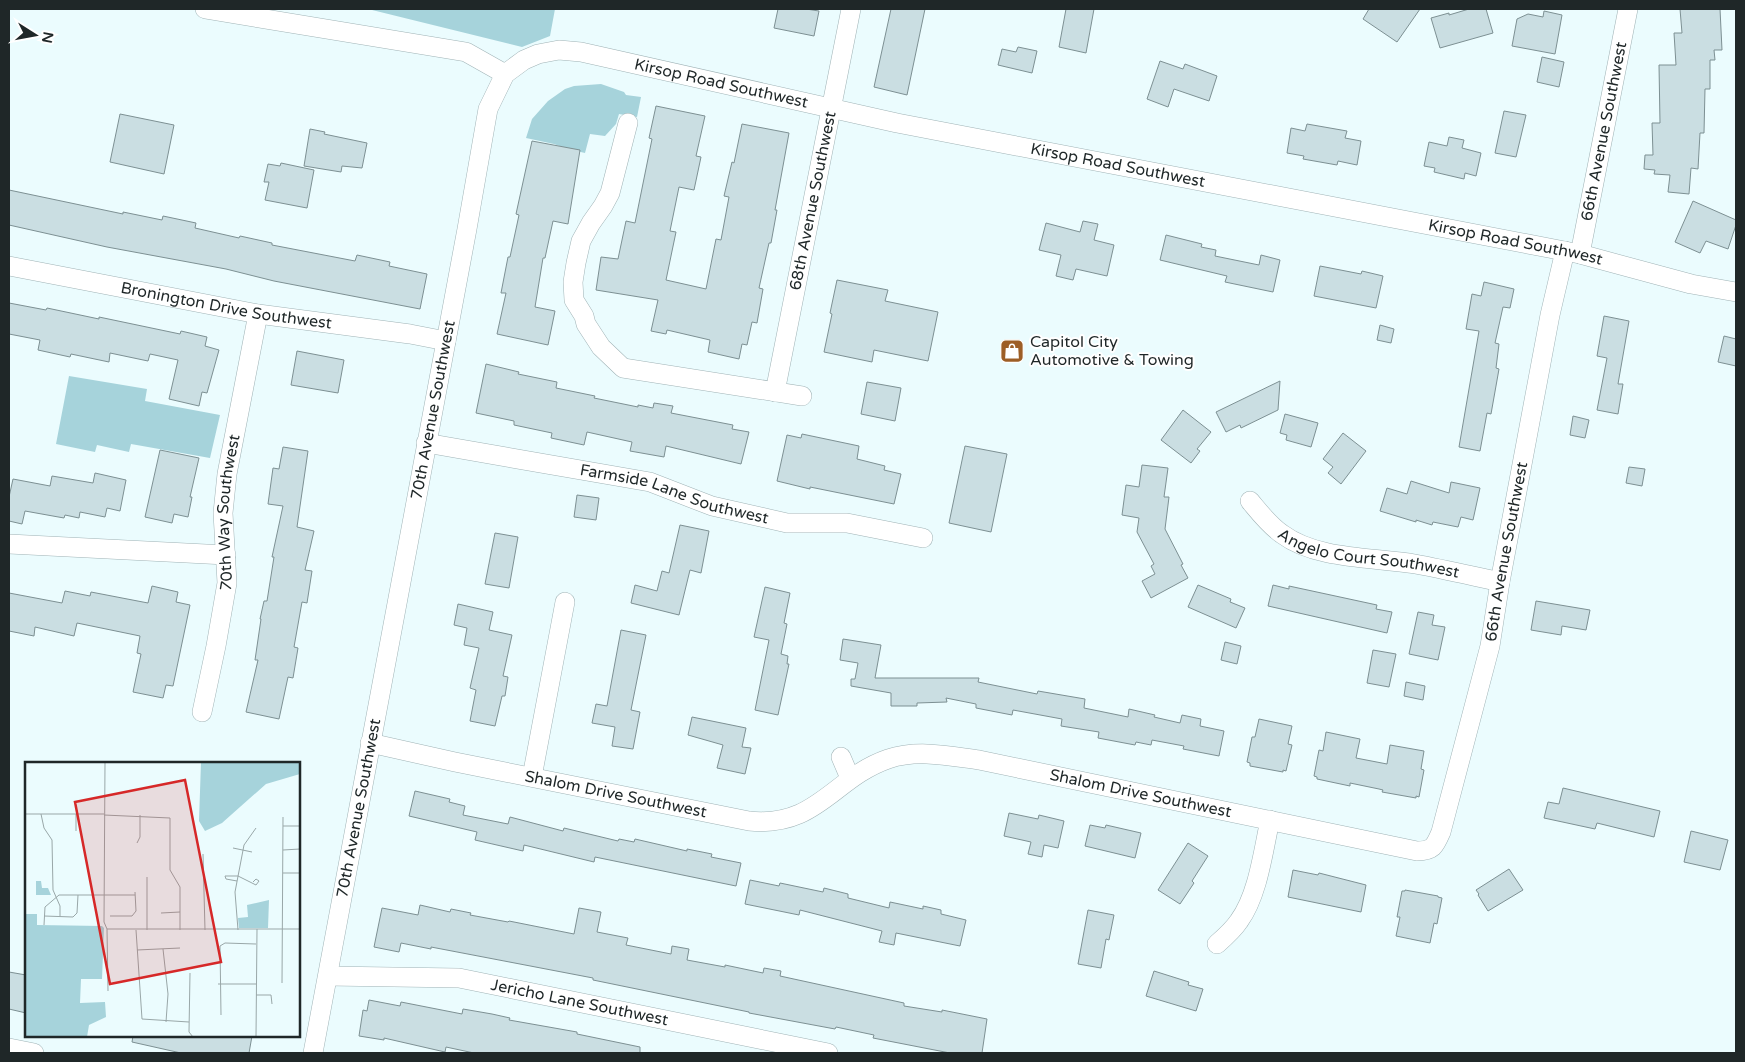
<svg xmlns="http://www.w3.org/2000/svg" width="1745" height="1062" font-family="'Varela Round',sans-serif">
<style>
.green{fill:#a6d3db}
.building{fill:#cadee2;stroke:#7d9093}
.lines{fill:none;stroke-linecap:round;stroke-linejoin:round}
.minor-casing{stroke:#a0b3b6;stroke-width:20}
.minor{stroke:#fff;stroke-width:19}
.labels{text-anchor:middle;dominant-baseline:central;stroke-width:4;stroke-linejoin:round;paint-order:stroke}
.street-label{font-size:16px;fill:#1f2728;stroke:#fff}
.poi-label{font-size:16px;fill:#1f2728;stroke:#fff;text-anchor:start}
.inset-road{fill:none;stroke:#99a7a8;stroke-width:1}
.view{fill:#d62828;fill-opacity:0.15;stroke:#d62828;stroke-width:2.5}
.inset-edge{fill:none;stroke:#1f2728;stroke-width:2.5}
</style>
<rect width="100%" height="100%" fill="#ebfcfe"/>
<!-- green -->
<path class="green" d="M368,9H555L550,36L522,47Z
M601,84L624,92L626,95L641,97L637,117L619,114L616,124L605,136L590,134L585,153L568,149L554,144L526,138L532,119L548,101L565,89L574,86Z
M69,376L147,389L145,401L220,415L210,458L131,444L129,452L97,445L95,452L56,444Z"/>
<!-- building -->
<path class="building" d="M778,9H806L819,11L814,36L774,28Z
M891,9H925L907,95L874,87Z
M1066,9H1094L1086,53L1059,47Z
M1369,9H1420L1397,42L1363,19Z
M1469,9H1486L1493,33L1440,48L1431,18L1449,13V15Z
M1680,9H1720L1722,50H1714L1715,60H1710V89H1705L1704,133H1700L1698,169L1691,168L1689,194L1668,192L1670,175L1654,174L1655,170L1644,169L1645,155H1653L1652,123H1660L1659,65H1676L1674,33H1682Z
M1544,11L1562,15L1555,54L1512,46L1517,19L1528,14L1543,17Z
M1018,47L1037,51L1032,73L998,65L1002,49L1016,52Z
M1542,57L1564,62L1559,87L1537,82Z
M1160,61L1183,69L1185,64L1217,76L1209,101L1174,89L1168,107L1147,99Z
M656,106L705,116L696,156L701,157L694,190L679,187L670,231L676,232L666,280L706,289L716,239L721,240L729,197L724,196L732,162L734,163L742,124L789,133L775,210H777L771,243H769L759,288L763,289L757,323L752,322L747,345L742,344L739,359L708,352L710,340L667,330L666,334L651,331L658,300L596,290L601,257L618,259L626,221L635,223L652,139L649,138Z
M1504,111L1526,115L1516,157L1495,153Z
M120,114L174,125L164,174L110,162Z
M1307,124L1347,131L1345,138L1361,141L1357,165L1338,161L1337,165L1303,159L1304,156L1287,153L1291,128L1305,131Z
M310,129L325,132L324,134L367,143L362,168L342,166L341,172L304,166Z
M1449,137L1464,140L1462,148L1481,153L1476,176L1465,173L1464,179L1434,172L1435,168L1424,166L1429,142L1447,146Z
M532,141L580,150L568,224L553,221L545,258H543L535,307L555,311L548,345L497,334L506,293H501L508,257H510L519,215L516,214Z
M281,163L314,170L307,208L265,200L269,182H264L268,164L280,166Z
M9,190L123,214V212L162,220L163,216L196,223L195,228L239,238L240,236L272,243V245L355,261L357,255L390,262L389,266L427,274L420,309L274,281L226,269L107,247L9,225Z
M1693,201L1736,220V225L1728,249L1706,241L1700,253L1675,242Z
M1083,221L1098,224L1094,240L1114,245L1107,276L1076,269L1073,280L1056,276L1061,255L1039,250L1046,223L1080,232Z
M1166,235L1202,244L1201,247L1216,250L1215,256L1259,265L1261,255L1280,260L1273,292L1225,282L1227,276L1160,260Z
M1320,266L1361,274L1362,271L1383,276L1376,308L1314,296Z
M837,280L888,290L885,301L938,312L928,361L874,350L872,362L824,352L832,314L830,313Z
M1484,282L1514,289L1510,308L1503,307L1495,343L1499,344L1496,368L1499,369L1491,414L1487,413L1480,451L1459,447L1479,331L1466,329L1472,294L1481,296Z
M9,303L46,310L47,308L99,319V317L180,334L181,331L207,337L205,346L219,350L207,393L202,392L199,406L169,399L178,360L150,354L148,361L110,353L109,362L71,354L70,357L38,350L40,340L9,334Z
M1604,316L1629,321L1618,384H1623L1618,414L1597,410L1607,358L1597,356Z
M1380,325L1394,329L1391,343L1377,340Z
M1724,336L1736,339V366L1718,362Z
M297,351L344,360L338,393L291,385Z
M486,364L519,372L518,374L557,382L556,388L595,396L594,398L638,407V405L653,408L654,403L673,406L671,413L733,425L732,429L749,432L741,464L666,446L664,457L630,451L632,442L587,432L584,445L551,438L552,433L514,425V421L476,413Z
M1280,381L1278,410L1241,428L1240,425L1226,432L1216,412Z
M867,382L901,388L895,421L861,414Z
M1183,410L1211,432L1197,449L1200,451L1191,463L1161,440Z
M1285,414L1318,423L1311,447L1286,440L1287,435L1280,433Z
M1573,416L1589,420L1585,438L1570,435Z
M1343,433L1366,451L1341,484L1328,473L1333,467L1323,459Z
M802,434L859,446L857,459L885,466L884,470L901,474L894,504L810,487V489L777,481L787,435L801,438Z
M965,446L1007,454L991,532L949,523Z
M283,447L308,451L297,527L314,531L305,570L312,571L307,603L302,602L294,647L298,648L293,678L288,677L279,719L246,712L258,660H255L261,619H260L264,601H267L274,557H272L283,506L268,504L273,468L279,469Z
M160,450L199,458L190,497H192L188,517L174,514L172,523L145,517Z
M1142,465L1168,468L1164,497H1169L1165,529L1183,564L1181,565L1188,578L1151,598L1142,581L1155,574L1151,566L1154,564L1137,532L1139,518L1122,515L1126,485L1139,487Z
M1629,467L1645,469L1642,486L1626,483Z
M95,473L126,480L120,511L107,508L105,517L80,512L79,518L65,515L64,518L25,511L22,524L9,521V497L13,479L50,486L52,476L93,483Z
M1411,481L1449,493L1451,482L1480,488L1473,520L1461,517L1458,527L1433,522L1432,525L1416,520V522L1380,511L1387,488L1407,494Z
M577,495L599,498L596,520L574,517Z
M680,525L709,531L701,573L690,570L679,615L631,603L635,585L657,591L662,571L669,573Z
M495,533L518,537L509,588L485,584Z
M1198,585L1231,599L1230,602L1245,608L1236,628L1188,607Z
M1273,585L1289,589V586L1377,605L1376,609L1392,612L1387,633L1268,606Z
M152,586L178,592L176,602L190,605L173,686L166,685L163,698L133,692L141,654L137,653L140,636L77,623L74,636L35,627L34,636L9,631V593L62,603L65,591L90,596L91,592L148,603Z
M765,587L790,593L784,623L787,624L781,654L788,656L787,664H789L778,715L755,710L769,640L754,637Z
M1536,601L1590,610L1586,630L1562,626L1561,635L1531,630Z
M458,604L493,612L489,630L512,635L503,676L508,677L505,696H502L495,726L470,721L476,690L470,688L479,648L464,645L467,628L454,625Z
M1418,612L1434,615L1432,625L1445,627L1438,660L1409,654Z
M621,630L646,635L631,710L640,712L633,749L612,746L615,727L592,723L596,704L607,706Z
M843,639L881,645L875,678H979L978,682L1037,694L1038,691L1085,699L1084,708L1128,717L1129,709L1155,715L1154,717L1180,723L1182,715L1201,719L1200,726L1224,731L1219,756L1183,749L1184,746L1152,740L1151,745L1136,742L1135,745L1098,738L1099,732L1061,726L1062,719L1013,710L1012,715L976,708V704L946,698L947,702L917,703V706H891V693L851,686V679H855L858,663L840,660Z
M1225,642L1241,646L1237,664L1221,660Z
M1373,650L1396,654L1389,687L1367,683Z
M1406,682L1425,686L1423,700L1404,696Z
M692,717L746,728L742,747L751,748L745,774L717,768L723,745L688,735Z
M1259,719L1292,726L1288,744L1292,745L1286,771L1283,770V772L1250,766V763L1247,762L1252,737H1255Z
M1326,732L1360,739L1356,758L1387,764L1390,745L1424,751L1421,769L1424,770L1419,797L1416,796V798L1382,792L1383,790L1379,789L1350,783V786L1317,779V777L1314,776L1319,750L1323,751Z
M1563,788L1660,811L1654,837L1597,823L1595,829L1544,818L1548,802L1559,804Z
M415,791L450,799L449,802L465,806L463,815L508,824L510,817L563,831L564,828L618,841L619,839L634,842L635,839L687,851V849L712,854L711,857L741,863L736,886L595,857L594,862L524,845L523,851L475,840L477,832L409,816Z
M1009,813L1038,819L1039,815L1064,821L1058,848L1044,845L1042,857L1028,854L1031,842L1004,836Z
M1090,825L1105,828L1106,825L1141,833L1135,858L1085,846Z
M1691,831L1728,840L1720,870L1684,862Z
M1188,843L1208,856L1192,881L1194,883L1180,904L1158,890Z
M1509,869L1523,890L1488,911L1478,895L1479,894L1476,890Z
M1293,870L1318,875L1319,873L1366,885L1361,912L1288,897Z
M750,880L779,886L780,883L823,892L824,888L848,894V898L889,908L890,902L923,909V906L941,910V914L966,920L960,946L896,933L894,945L879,942L882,931L800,910L799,915L745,904Z
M1405,890L1438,896V897L1442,898L1437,924L1434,923L1430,943L1396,936L1400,917H1397L1402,891H1405Z
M420,905L450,912L451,909L471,913L470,915L508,922L509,921L574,934L579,908L601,912L597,932L628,938L626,945L671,954L672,946L689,949L687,960L725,967V965L763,973L764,968L781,971L780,976L904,1003V1006L942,1012V1010L987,1019L982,1053H950L873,1038L874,1035L836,1027L835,1029L749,1013V1012L593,980V978L431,947V949L401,943L399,952L374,947L382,908L418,915Z
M1088,910L1114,915L1109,940L1106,939L1101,968L1078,964Z
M1154,971L1189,982L1188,985L1203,989L1196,1011L1146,996Z
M9,972L26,975V1013L9,1009Z
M369,1000L400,1006L401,1002L462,1014L463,1009L492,1014L510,1018L509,1020L577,1032V1034L640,1047V1053H474L446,1047L445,1052L384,1038V1040L359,1036L363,1010L367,1011Z
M133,1036H252L249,1053H181L132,1042Z"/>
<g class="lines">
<!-- minor casing -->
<g class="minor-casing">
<g id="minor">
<path d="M205,9L466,52L505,74"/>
<path d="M628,123L610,193L603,206L591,223L581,241L576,263L573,282L574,300L584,316L586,324L601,347L623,368L802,396"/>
<path id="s1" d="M1580,254L1628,9"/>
<path id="s2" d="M9,266L258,314L410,334L446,341"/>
<path id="s3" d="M775,392L851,9"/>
<path id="s4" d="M426,443L650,482L712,506L787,523H847L923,538"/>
<path id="s5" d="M1250,501C1260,513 1269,525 1282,534C1317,560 1373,557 1415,564C1443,569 1472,576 1500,582"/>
<path d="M9,544L226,555"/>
<path id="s6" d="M202,712L216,646L227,583L223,513L227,474L258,314"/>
<path id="s7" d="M370,743L455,762L749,821C817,828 833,778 888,759C918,749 949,756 979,760L1417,851C1433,851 1435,846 1441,832L1490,646L1500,582L1550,315L1565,251"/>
<path d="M841,757L850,778"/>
<path d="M532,777L565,602"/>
<path d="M1217,944C1225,937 1233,930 1239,921C1258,895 1263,852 1270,820"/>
<path id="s8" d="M328,976L459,978L828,1053"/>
<path d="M9,1048L34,1053"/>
<path id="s9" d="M313,1053L467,229L488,109L505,74L524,60L538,54L559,50L581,52L897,123L1580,254L1691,284L1736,292"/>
</g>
</g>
<!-- minor -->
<use href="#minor" class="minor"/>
</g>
<!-- icons -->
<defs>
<g id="shop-square" transform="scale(1.25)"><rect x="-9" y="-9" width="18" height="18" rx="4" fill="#9d5e26" stroke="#fff"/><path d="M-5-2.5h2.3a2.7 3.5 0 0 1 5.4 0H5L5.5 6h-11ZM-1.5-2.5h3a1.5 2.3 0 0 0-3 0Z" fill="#fff"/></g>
</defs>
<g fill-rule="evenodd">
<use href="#shop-square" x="1012" y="351"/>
</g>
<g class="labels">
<!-- street labels -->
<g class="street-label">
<text stroke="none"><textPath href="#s9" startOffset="1225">Kirsop Road Southwest</textPath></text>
<text stroke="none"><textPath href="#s1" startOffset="125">66th Avenue Southwest</textPath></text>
<text stroke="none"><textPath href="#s9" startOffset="1630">Kirsop Road Southwest</textPath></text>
<text stroke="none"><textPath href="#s3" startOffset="195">68th Avenue Southwest</textPath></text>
<text stroke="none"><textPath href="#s9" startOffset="2035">Kirsop Road Southwest</textPath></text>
<text stroke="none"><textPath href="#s2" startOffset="221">Bronington Drive Southwest</textPath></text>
<text stroke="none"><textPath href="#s9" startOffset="654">70th Avenue Southwest</textPath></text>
<text stroke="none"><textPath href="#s4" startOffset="254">Farmside Lane Southwest</textPath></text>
<text stroke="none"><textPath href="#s6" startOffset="202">70th Way Southwest</textPath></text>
<text stroke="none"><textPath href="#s5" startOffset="136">Angelo Court Southwest</textPath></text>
<text stroke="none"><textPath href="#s7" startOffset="1404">66th Avenue Southwest</textPath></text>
<text stroke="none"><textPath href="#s7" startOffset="251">Shalom Drive Southwest</textPath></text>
<text stroke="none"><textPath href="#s7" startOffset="800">Shalom Drive Southwest</textPath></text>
<text stroke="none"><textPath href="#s9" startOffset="249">70th Avenue Southwest</textPath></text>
<text stroke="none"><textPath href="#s8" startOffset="254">Jericho Lane Southwest</textPath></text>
</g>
<!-- poi labels -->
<g class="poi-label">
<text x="1030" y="342">Capitol City<tspan x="1030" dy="18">Automotive &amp; Towing</tspan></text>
</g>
</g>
<!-- overview -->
<g transform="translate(25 762)">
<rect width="275" height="275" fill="#ebfcfe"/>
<path d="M176,0H275V12L241,22L197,61L180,69L174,59ZM11,119H16L17,126H23L26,133H11ZM244,138L243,166H214L213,156L223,155L222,143ZM0,152H12V163L77,164L79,166L77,217H56L55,241L80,240L81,255L64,263L62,275H0Z" fill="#a6d3db"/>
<path class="inset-road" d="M80,0L79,160L82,167M0,52H79M16,52L19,66L27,78L28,128L35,144V154M51,52V69M79,53L145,56V108L155,125V168M258,64H275M112,81L115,75V53M208,86L227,90M258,88L275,87M178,92L180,168M258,111H275M122,115V168M212,119L201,117L200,114H213L231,123L234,119L231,117L228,120M136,151L155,150M19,154L48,155L52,151L53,133M85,154H107L111,149L110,130M19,163L20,145L34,133H110M82,167H275M82,167L83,229M111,168L117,257L164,260M213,168L210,130L219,83L231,66M138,187L143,232L141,260M112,188L155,186M165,211L164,270L168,275M257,221L258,55M193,222H231M231,233H246L247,242M196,253L195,184L200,181L231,182M203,275H231M231,275L232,167"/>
<path class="view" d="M160,18L196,200L85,222L50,40Z"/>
<rect width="275" height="275" class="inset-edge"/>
</g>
<!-- border -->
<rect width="1745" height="1062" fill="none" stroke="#1f2728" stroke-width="20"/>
<!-- north arrow -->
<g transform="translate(35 35) rotate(101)" stroke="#ffffff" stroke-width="4" paint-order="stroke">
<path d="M0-4L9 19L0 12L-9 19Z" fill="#1f2728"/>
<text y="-8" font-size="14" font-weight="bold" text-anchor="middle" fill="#1f2728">N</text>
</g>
</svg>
